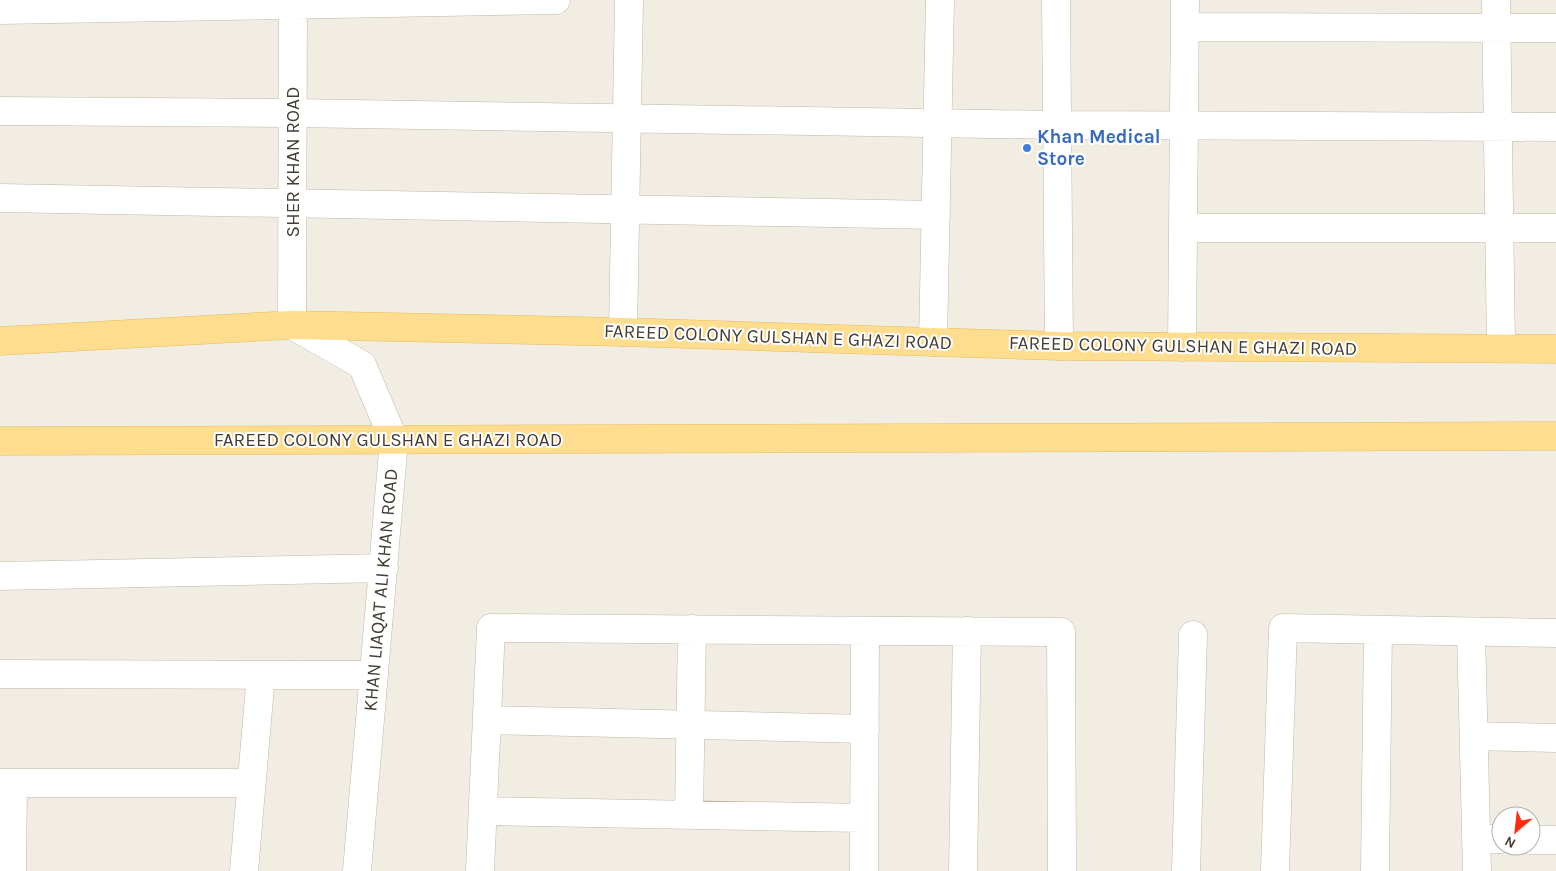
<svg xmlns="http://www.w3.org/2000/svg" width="1556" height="871" font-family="Karla,sans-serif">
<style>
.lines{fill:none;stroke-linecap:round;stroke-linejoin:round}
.minor-casing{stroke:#c0b7a8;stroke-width:29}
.major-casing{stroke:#e5ba5d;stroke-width:29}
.minor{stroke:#fff;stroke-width:28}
.major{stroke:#ffdd8e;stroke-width:28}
.shop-dot{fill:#3f7fe0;stroke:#fff;stroke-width:2}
.labels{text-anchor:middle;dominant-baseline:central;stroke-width:4;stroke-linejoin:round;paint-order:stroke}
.shop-label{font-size:19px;font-weight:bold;fill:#366cbe;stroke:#fff;text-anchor:start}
.street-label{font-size:19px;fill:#433d33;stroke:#fff}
</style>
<rect width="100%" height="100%" fill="#f2ede3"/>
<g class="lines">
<!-- minor casing -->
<g class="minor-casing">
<path id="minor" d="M293,0L292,325L362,365L394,440L357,871
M1056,0L1059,346
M1496,0L1501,348
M0,10L556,0
M1185,27L1556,28
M0,111L293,113L1057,125L1556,127
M0,198L936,215
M1184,228H1556
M623,332L629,0
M933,342L940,0
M1182,347L1185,0
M0,576L384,568
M1471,632L1477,871
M0,674L374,675
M487,720L865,729
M1474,736L1556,738
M0,783H251
M483,811L864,818
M689,815L692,629
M1476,839H1501
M1531,840H1556
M12,871L13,783
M244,871L261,675
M480,871L491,628L1061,632L1062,871
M864,871L865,631
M963,871L967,631
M1186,871L1193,635
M1275,871L1283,628L1556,633
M1375,871L1378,630"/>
</g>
<!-- major casing -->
<g class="major-casing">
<path id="major" d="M0,341L292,325L623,332L1059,346L1556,349
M0,441L1556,436"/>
</g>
<!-- minor -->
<use href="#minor" class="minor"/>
<!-- major -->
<use href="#major" class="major"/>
</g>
<!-- markers -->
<circle class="shop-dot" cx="1027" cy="148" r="5"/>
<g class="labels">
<!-- shop labels -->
<g class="shop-label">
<text x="1037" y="137">Khan Medical<tspan x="1037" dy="22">Store</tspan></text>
</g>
<!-- street labels -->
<g class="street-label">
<text transform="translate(293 162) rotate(-90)">SHER KHAN ROAD</text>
<text transform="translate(778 337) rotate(2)">FAREED COLONY GULSHAN E GHAZI ROAD</text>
<text transform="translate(1183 346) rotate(1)">FAREED COLONY GULSHAN E GHAZI ROAD</text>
<text x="388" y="440">FAREED COLONY GULSHAN E GHAZI ROAD</text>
<text transform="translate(381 590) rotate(-85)">KHAN LIAQAT ALI KHAN ROAD</text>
</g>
</g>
<!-- north arrow -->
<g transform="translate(1516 831) rotate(208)"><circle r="24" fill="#ffffff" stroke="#b4b1ad"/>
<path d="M0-4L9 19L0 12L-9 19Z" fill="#fe2d0e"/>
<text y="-8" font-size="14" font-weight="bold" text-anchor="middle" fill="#433d33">N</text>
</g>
</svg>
